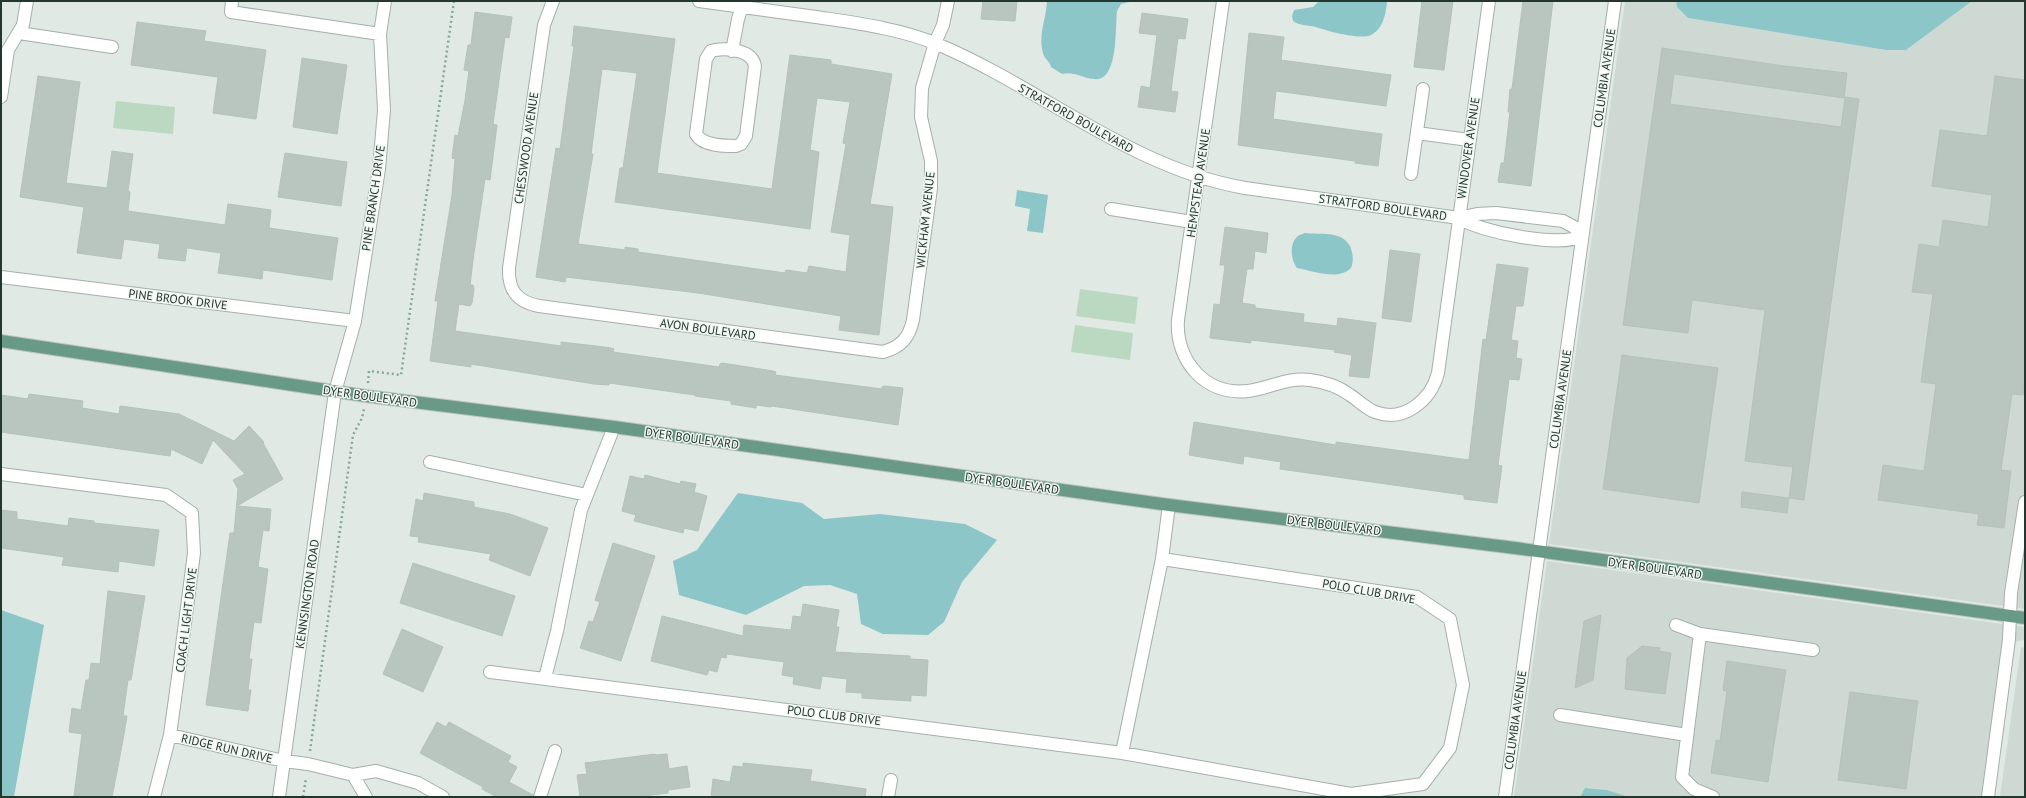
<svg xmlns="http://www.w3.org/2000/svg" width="2026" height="798" font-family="'PT Sans',sans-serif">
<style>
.built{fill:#ced9d3}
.green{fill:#bbd8c0}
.water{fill:#8dc6c8}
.building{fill:#b9c6c0;stroke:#b3c2ba;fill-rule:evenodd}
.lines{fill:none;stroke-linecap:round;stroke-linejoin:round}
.minor-casing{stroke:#a4b0aa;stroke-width:14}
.major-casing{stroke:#bdc3c1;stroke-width:14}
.path{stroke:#84a999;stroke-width:2.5;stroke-dasharray:2 3;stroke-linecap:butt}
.minor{stroke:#fff;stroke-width:12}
.major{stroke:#699a88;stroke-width:12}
.labels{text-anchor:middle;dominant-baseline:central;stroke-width:3;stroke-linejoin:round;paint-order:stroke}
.street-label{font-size:12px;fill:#23372f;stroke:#f0f6f2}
</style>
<rect width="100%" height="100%" fill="#e0e9e4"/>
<!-- built -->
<path class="built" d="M1625,1H1676L1677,7L1688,18L1886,50H1906L1972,1H2025V609L1549,544Z
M1547,561L2025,627V640L2017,641L2013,646L1992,797H1629L1607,790L1585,788L1580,797H1514Z
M2021,647L2025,648V797H2000Z"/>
<!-- green -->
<path class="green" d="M116,101L175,107L173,134L113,128Z
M1080,289L1138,297L1135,324L1076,316Z
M1075,325L1133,333L1130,360L1071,352Z"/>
<!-- water -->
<path class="water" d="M1047,1H1134L1121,4L1117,11C1115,26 1119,83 1094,79C1081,78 1074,71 1062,74L1051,67C1050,61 1044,59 1043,53C1038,34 1046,21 1047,1Z
M1319,1H1387C1386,14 1383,29 1371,35C1360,40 1327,31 1316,27C1309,25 1299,26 1293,21L1292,16L1294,10L1313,7Z
M1676,1H1972L1906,50H1886L1688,18L1677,7Z
M1017,190L1048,195L1043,233L1027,231L1030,209L1015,206Z
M1305,233C1320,235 1341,230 1350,246C1353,253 1354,261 1351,268C1338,281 1314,271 1297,268C1291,261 1289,244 1297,237C1299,234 1302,235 1305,233Z
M738,493L802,503L824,519L880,514L965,524L997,540L962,582L944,622L928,635L883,634L861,624L857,594L830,585L804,586L746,615L679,595L673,561L697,550Z
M1,610L44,625L14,797H1Z
M1585,788L1607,790L1629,797H1580Z"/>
<!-- building -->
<path class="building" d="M983,1H1017L1015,21L981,19Z
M1422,1H1453L1444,70L1414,67Z
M1523,1H1553L1531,186L1498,182L1501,163H1504L1510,112H1508L1510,89H1512Z
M475,12L512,17L509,38L505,37L493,124L497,125L490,180L485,179L473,260L470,285H473L474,289L472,303L470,306L459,304L455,331L561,346V342L596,346L611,348L614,349L613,352L719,367L720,364L722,363L773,371L776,372L775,375L882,389V387L885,386L903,388L898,425L772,406L771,407L756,405V408L731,404V401L695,396V395L609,383V385L594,384L471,364V367L430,361L438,301H435L452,195L455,159L452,158L455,135L458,136L465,100L469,71L464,70L468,45H471Z
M1142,13L1188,19L1185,39L1178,38L1171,91L1178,92L1175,112L1138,107L1141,86L1150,88L1157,35L1139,33Z
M137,22L206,31L204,41L266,50L256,119L213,113L218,77L131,65Z
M574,26L675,39L657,173L772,189L790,55L831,60V64L892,74L870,204L893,207L879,335L839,330L841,316L698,293L566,277L565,282L536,277L556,148L560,149L574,46H572ZM602,69L637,73L623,168H620L615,202L810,229L819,152L810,150L817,98L850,102L843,143L846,144L831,232L850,235L846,272L809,266L807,273L786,270L785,273L638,252V249L625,247V250L578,244L593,154H591Z
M1249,33L1284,37L1281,60L1391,75L1386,106L1276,91L1273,119L1382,134L1378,166L1355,163V161L1238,145Z
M1662,48L1784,66L1847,73L1844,98L1674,74L1670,104L1841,127L1845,97L1859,99L1804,500L1789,498L1793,467L1745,461L1765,310L1692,300L1688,333L1623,325Z
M302,58L347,65L337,134L293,127Z
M38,76L80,82L66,183L107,188L112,151L133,154L128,191L130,192L128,211L225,225L228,204L271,210L269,228L338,238L332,280L263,270L262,279L218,273L221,253L187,248L185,261L158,258L160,244L124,239L121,259L77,253L84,207L20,197Z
M1995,76L2025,80V382L2023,395L2012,394L2001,470L2011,471L2004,528L1977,525L1979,514L1878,500L1883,465L1924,471L1936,384L1921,382L1933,294L1912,292L1919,244L1939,247L1943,220L1988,227L1992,195L1932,186L1940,130L1987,136Z
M285,153L347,162L341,206L278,197Z
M1225,227L1268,233L1266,253L1255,251L1253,269H1247L1242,303L1255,305V308L1304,314L1303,322L1337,326L1338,318L1376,323L1369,378L1349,376L1352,355L1334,352L1335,350L1251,340V343L1210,338L1214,304L1220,305L1225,265H1220Z
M1390,250L1420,254L1411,322L1382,318Z
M1497,264L1528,268L1523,306H1516L1511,340L1518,341L1516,358L1522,359L1519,380L1509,379L1498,465L1502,466L1497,503L1464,499V495L1280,469L1281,462L1244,456L1243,464L1189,455L1194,422L1336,445V442L1469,460L1483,339L1486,340Z
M1622,355L1718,368L1699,503L1603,489Z
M29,394L83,401L82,408L119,414L120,406L179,414L234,441L249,426L264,442L263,443L283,479L237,506L271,509L269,531L263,530L258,567L268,569L261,623L254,622L249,659H252L248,690H251L248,711L206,705L230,533H234L238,489L233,480L245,474L213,440L202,464L171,449L170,456L1,432V395L28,399Z
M645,475L680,484L681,481L696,484L694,492L707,496L698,531L684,528L683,533L634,521L636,515L622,511L630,476L644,479Z
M1742,492L1789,498L1787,513L1741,507Z
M424,493L474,502V507L510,514L548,528L530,576L489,560L491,554L418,542L419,537L410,536L416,499L423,501Z
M1,510L17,512V519L68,526L69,518L94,521V523L159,530L154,566L119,561L118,572L62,565L64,557L1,548Z
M613,543L655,556L621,661L580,648L589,621L593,622L600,602L595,600Z
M413,563L515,596L502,636L400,603Z
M108,591L145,596L131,680H128L123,716H127L123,740L112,797L74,796L82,734L69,732L72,708L81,710L86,680H89L91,663L100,664Z
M803,604L839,610L836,627H839L835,652L910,656V659L928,660L926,696L911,695V701L862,698V693L846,692L847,679L822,676L820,689L793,684L794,677L782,675L784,662L727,654L726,658L721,657L717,672L709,670L707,675L651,661L662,616L743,636L744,625L791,630L793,616L801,617Z
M1601,615L1593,680L1575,688L1584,621Z
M402,629L443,647L423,692L383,674Z
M1642,646L1660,648L1659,651L1671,653L1665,694L1625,689L1627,658Z
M1727,661L1786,670L1768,782L1711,773L1716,740L1720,741L1727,691L1723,690Z
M1850,692L1918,701L1906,789L1838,780Z
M437,722L446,727L449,722L511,756L508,762L517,767L509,782L533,795V797H497L482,789L483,787L420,753Z
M655,754L656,755L667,754L669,769L687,766L690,787L668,790V793L636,797H580L577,775L587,774L585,763Z
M743,763L812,770L810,781L866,789L865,797H711L713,779L730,782L733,766L743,767Z"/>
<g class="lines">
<!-- minor casing -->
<g class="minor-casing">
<path id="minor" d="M232,1L231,12L380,34
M553,1L544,25L509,268C508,290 517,302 539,306L883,352C901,347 909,338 913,320L931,188V161L921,117L922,88L935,43L943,25L948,1
M699,1C738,6 777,12 816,17C856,23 898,28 937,44C1042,88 1130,168 1245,188L1459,218L1477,214L1496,213L1563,221L1574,227L1582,236C1560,248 1480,232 1459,218
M1223,1L1178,320C1175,361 1206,396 1248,391C1271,388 1286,377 1310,380C1325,382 1338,386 1350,395C1358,400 1365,408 1375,412C1404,423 1431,400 1438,373L1489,1
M19,33L112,47
M715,50C729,48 752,50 755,66L746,136L741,144L736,146C725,146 702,146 696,134L706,59L711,51Z
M732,51L738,19L744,1
M1,97L8,50L23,25L27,1
M1417,133L1469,140
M1411,174L1423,89
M1111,209L1192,222
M1,277L355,321
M430,462L587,495
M1,474L166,495L192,513L194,553L178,677L170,735L154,797
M1676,625L1700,634
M490,672L1122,753L1351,794L1423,784L1450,748L1463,685L1450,619L1417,597L1162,559
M545,678L557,631L581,510L614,427
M1560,715L1687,735
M170,735L284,761L308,764L353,775L366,797
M1122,753L1162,559L1169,505
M353,775L376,771L418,783L443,797
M279,797L335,392L355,321L379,169L384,110L380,34L385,1
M540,797L555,751
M888,797L891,780
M1505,797L1615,1
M1713,797L1694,789L1682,777L1700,634L1813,650
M1988,797L2009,639L2011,593L2025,502"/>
</g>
<!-- major casing -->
<g class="major-casing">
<path id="major" d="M1,341L366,396L614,427L1169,505L1515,548L2025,618"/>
</g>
<!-- path -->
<path class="path" d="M368,383L369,371L401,375L454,1
M310,751L353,435L362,418L364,409
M303,797L306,778"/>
<!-- minor -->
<use href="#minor" class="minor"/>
<!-- major -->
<use href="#major" class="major"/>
</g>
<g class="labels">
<!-- street labels -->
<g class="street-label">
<text transform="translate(1604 78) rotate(-82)">COLUMBIA AVENUE</text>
<text transform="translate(1076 118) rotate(29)">STRATFORD BOULEVARD</text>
<text transform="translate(526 148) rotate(-82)">CHESSWOOD AVENUE</text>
<text transform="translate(1468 148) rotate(-82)">WINDOVER AVENUE</text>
<text transform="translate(1198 183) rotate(-82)">HEMPSTEAD AVENUE</text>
<text transform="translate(373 198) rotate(-82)">PINE BRANCH DRIVE</text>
<text transform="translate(1383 207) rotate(8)">STRATFORD BOULEVARD</text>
<text transform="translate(925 220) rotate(-84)">WICKHAM AVENUE</text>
<text transform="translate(178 299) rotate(7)">PINE BROOK DRIVE</text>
<text transform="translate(708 329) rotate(8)">AVON BOULEVARD</text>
<text transform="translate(370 396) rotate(8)">DYER BOULEVARD</text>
<text transform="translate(1560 399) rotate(-82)">COLUMBIA AVENUE</text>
<text transform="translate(692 438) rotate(8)">DYER BOULEVARD</text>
<text transform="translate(1012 483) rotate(8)">DYER BOULEVARD</text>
<text transform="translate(1334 525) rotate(7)">DYER BOULEVARD</text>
<text transform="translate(1655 568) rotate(8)">DYER BOULEVARD</text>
<text transform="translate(1369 591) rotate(10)">POLO CLUB DRIVE</text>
<text transform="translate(307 594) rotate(-82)">KENNSINGTON ROAD</text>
<text transform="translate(186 620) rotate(-83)">COACH LIGHT DRIVE</text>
<text transform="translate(834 715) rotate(7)">POLO CLUB DRIVE</text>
<text transform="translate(1515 720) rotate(-82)">COLUMBIA AVENUE</text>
<text transform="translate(227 748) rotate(13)">RIDGE RUN DRIVE</text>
</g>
</g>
<!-- border -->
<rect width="2026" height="798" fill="none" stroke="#23372f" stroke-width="4"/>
</svg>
